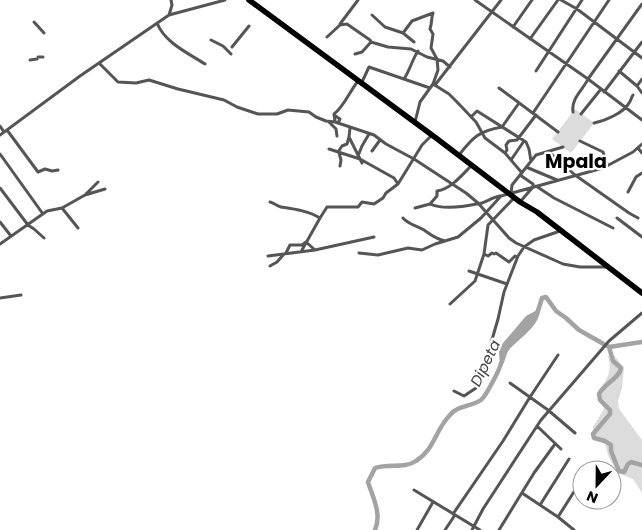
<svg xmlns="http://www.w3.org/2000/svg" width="642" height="530" font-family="Poppins,sans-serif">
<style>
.green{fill:#dcdcdc}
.water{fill:#a3a3a3}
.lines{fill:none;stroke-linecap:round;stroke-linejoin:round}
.river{stroke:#a3a3a3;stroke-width:4.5}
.minor{stroke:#555;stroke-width:3}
.highway{stroke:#000;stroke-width:5.5}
.labels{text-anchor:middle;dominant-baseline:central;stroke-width:4.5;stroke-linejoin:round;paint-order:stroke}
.water-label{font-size:15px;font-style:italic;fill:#444;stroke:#fff}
.district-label{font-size:19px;font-weight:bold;fill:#000;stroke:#fff}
</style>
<rect width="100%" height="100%" fill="#fff"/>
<!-- green -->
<path class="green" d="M575,109L594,123L571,153L552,139Z
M614,355L624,368L622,388L618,401L619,409L642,440V493L633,479L618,473L609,458L605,444L592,438L593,427L604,409L597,394C606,380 613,373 608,356Z"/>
<!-- water -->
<path class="water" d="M539,309C542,325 518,339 509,350C505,355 506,363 500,368L499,350L503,343L526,316Z"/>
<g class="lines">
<!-- river -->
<path class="river" d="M537,314L542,298L546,297L556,311L566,318L579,330L609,347L613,361L621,368C620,378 605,383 599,394L600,400L610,410V414L593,434L594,438L605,441L611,445V451L619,471L624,472L628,464L631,462L642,465
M609,347L642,342
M375,530C382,514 373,498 368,482L375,468C389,463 404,469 416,461C435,449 435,430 450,415C458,405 471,407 481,400C486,396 500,369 501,363"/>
<!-- minor -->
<path class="minor" d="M475,0L588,79L642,120
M561,0L577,9L642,58
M169,15L172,5L171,0
M372,15L385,27L403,33L414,42
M34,22L44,33
M157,23C165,43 188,53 205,64
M340,24L358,0
M513,27L532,0
M403,33L412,21L433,13
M327,37L340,25L347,24L370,40L371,42L388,47L411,49L427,57L443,61L450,67
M530,39L558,0
M211,40L223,46L231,54
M232,47L249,26
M355,54L362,52L371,42
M38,57H43
M30,60L37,59
M99,63L118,82L136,83L149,80L178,89L224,100L237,107L258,114H277L288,110L309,112L316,117L326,121L335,122L374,135L386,144L414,159L466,193L478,203L509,238L516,243L563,264L580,267H607
M536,71L582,0
M619,71L637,86L642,93
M404,79C410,70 412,60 418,51
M362,82L369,67L430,88
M433,84L449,94L457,102L476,122L485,138L505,153L522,173
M435,85L501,0
M637,86L642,79
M499,88L558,132
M604,92L642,42
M573,112C571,98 583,90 588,79L642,4
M533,113L609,0
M581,114L601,89
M334,115L340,119L338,123
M471,117L477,111L526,142L529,149L531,161
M335,121L334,114C343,108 350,91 358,81
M329,122L336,129L337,136
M415,122L420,102L433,84L438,70L437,59L431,48L433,34L430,29C432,24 431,19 433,13
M594,123C604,121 624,113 629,103C631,101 631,98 633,95
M0,126L4,132
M350,128L349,137L362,163
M7,130L38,172L45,169L52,171L58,170
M0,135L80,76L169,15L225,0
M580,141L603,152L607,165
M638,148L642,153
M329,149L360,159L394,178L398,184
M372,151L380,140
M338,152L342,146L347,144L349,137
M549,152L575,175L629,213L638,218
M339,153L341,160L340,166
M505,153L507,150L506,145L509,141L517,140L536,115
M0,154L43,214
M459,155C473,137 479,131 502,127L519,103
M358,156L362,146L369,134
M511,160L524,141
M526,167L557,180
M536,186L554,198L613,228
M0,188L28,225L34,229L44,238
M628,192L636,177L642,173
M86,194L98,182
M511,194L512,185L536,155L563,147
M270,202C274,203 277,206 281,207C294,209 309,211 320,218L327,207H358L362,202L374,204L383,198L386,193L398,184L422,145L432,135
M520,202L533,187V184L520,175
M430,204C443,210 468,206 482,203C488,201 493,197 500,196
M62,208L78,228
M415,208L430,204L437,196V191C451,189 462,175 472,165
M403,218C409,225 416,225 424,230C431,235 436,239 445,241
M617,218L642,237
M0,222L11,236
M0,244L47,211L62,208L85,195L105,189
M302,250L320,218
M286,253L290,245H302L306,242L315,250
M359,253L378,255L408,248L422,250L435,244L458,237L481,218L501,196L603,168L633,152L642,144
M484,254L488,256L492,253L494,254L496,253L509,262L515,256L517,257
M268,256L315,250L374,237
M270,266L277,262L284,254
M469,271L507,284
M0,298L21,295
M450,304L475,281L484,254L488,225L514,198
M510,383L548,410L575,433
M454,391L464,396L476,388L480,381L498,319L504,292L518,256L524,247L534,240L560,231
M561,449L537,426L541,420L609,341L642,313
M414,490L480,530
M522,493L558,517L574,530
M540,505L569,459
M453,514L503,441L530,397L558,355
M558,517L577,487
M417,530L433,502
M445,530L455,515
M472,530L483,509L537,426
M499,530L534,473L555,444"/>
<!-- highway -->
<path class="highway" d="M249,0L436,138L520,202L537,212L642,293"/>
</g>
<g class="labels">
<!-- water labels -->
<g class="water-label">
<text transform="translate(485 363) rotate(-64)">Dipeta</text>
</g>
<!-- district labels -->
<g class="district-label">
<text x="576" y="161">Mpala</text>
</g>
</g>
<!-- north arrow -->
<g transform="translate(597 485) rotate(202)"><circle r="24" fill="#ffffff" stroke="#999999"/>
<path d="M0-4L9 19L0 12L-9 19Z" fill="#000000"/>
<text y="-8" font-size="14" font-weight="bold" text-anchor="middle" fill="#000000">N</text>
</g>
</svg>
